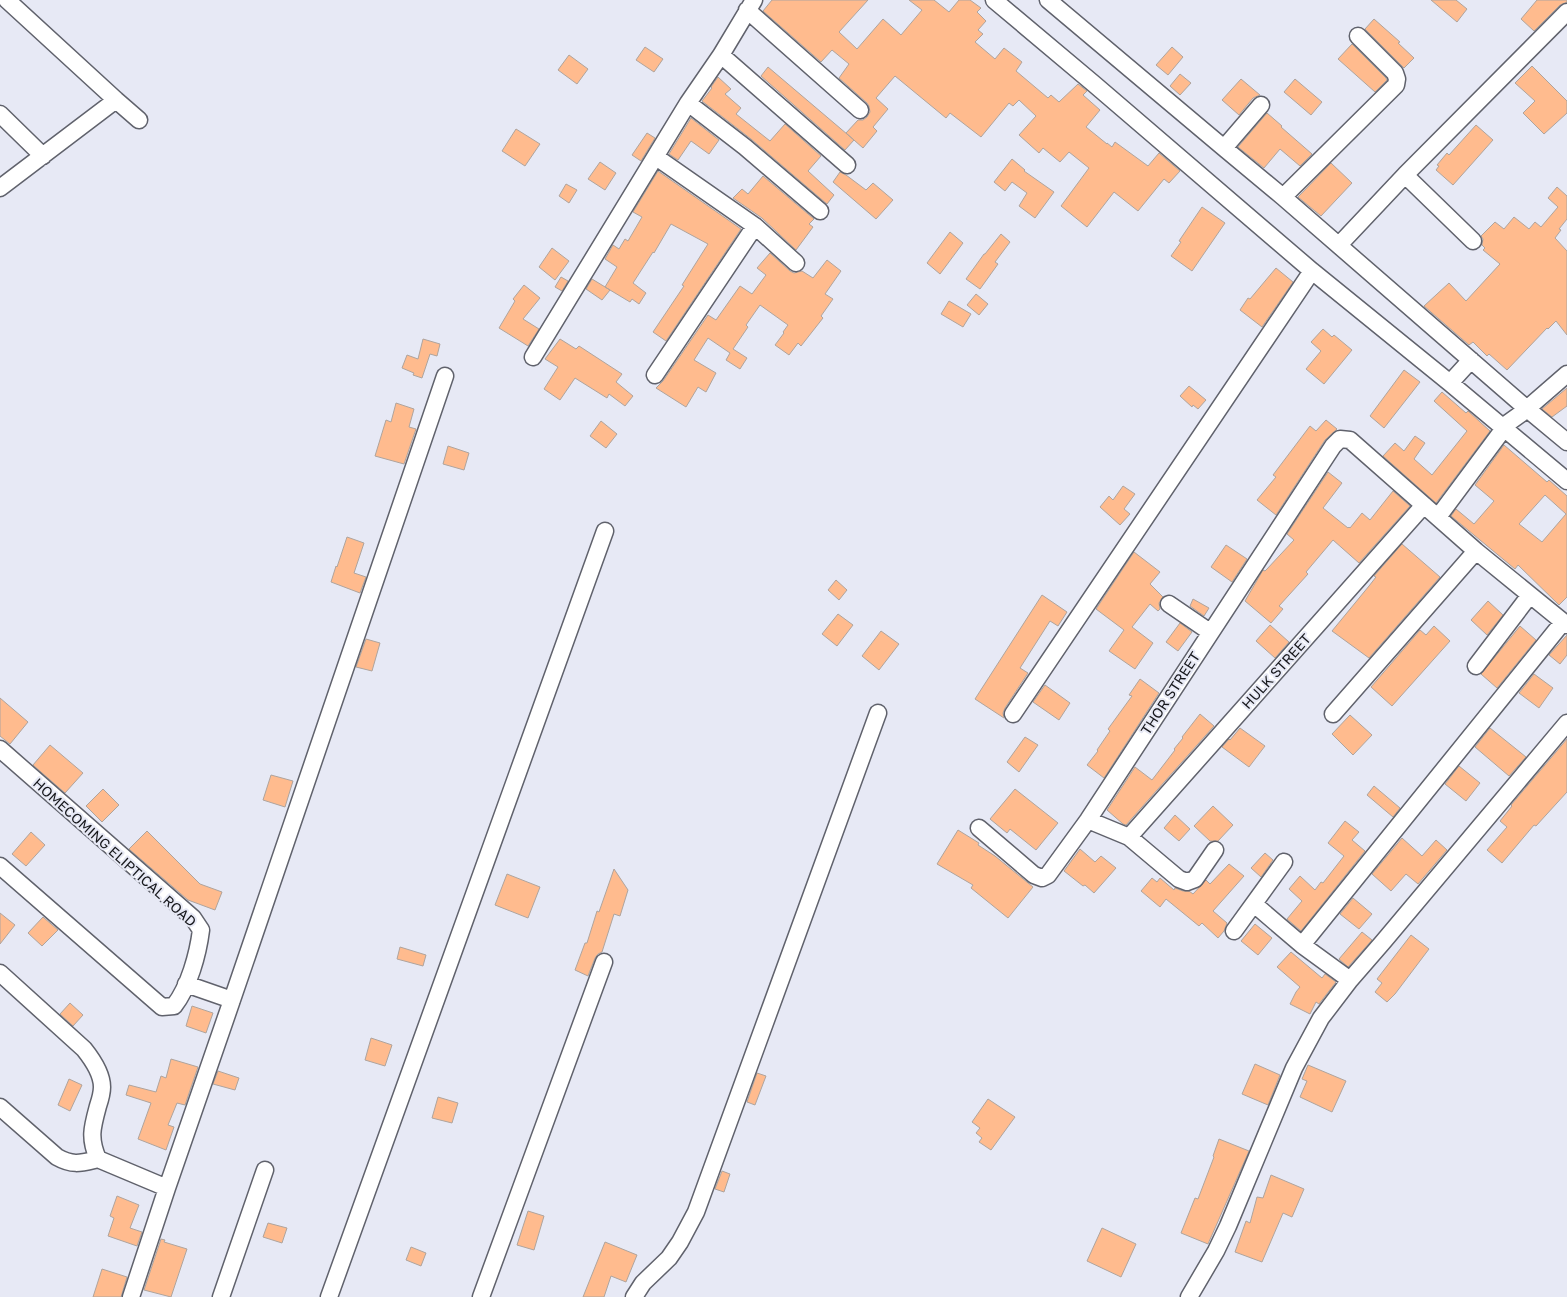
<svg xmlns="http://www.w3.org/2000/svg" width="1567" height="1297" font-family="'Golos Text',sans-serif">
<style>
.building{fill:#ffbb8e;stroke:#afa49d;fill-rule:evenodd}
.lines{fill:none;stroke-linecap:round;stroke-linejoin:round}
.minor-casing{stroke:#60626c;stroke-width:19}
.minor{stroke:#fff;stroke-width:16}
.labels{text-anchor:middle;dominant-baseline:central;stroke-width:4;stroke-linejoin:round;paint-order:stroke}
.street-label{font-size:14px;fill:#16171b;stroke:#e7e9f5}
</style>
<rect width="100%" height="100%" fill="#e7e9f5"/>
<!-- building -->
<path class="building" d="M772,0H868L839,32L857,49L883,19L901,35L922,10L909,0H934L949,12L959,0H970L981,8L977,12L986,21L978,30L983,34L975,42L995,59L1004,48L1022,62L1016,71L1048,98L1051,95L1059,102L1078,84L1087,91L1083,95L1100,110L1086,127L1107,144V143L1112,147L1115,142L1148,166L1159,153L1180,171L1169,183L1164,179L1138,211L1114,192L1087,227L1061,206L1089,168L1069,152L1060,162L1043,148L1039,153L1019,135L1036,116L1019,100L1013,106L1009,103L981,137L950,113L946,118L895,76L876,98L888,109L873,127L877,131L863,148L846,133L858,120H863L867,117L870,112L869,106L867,103L839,78L849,64L832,50L821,62L763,11Z
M1431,0H1456L1467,9L1457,22Z
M1537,0H1567V2L1560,5L1534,31L1521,19Z
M1374,19L1400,42L1398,43L1414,58L1404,68L1365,29Z
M1352,44L1386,78L1387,80L1375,92L1338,59Z
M645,47L663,59L654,72L636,60Z
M1172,47L1183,57L1168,75L1156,65Z
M569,55L588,69L577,84L558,70Z
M1532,66L1567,101V113L1544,134L1523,113L1535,101L1515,83Z
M768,67L854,140L845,150L761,76Z
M1180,74L1191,83L1180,95L1170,86Z
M718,77L731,89L725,94L741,108L736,114L770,141L785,124L821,156L808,171L834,195L827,204L751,139L702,101L712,88L711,87Z
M1241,79L1260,95L1253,98L1239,115L1222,100Z
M1295,79L1322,102L1311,115L1284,92Z
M1267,113L1282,126L1281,127L1312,154L1300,166L1280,149L1264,168L1238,147Z
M691,118L719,140L709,154L691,141L678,160L669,154Z
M1476,125L1493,140L1453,185L1436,170L1439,166L1437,165L1447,153L1449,155Z
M516,129L540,144L525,166L502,151Z
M647,133L655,138L641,161L632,155Z
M1012,159L1025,170L1024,171L1054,192L1035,218L1019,206L1027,193L1012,182L1005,191L994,182Z
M600,162L616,173L605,190L588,179Z
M1331,163L1352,183L1321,216L1298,197Z
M658,171L741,229L666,341L653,332L684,286L682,285L708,244L671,224L654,253L653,252L633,283L646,293L639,304L632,299L630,302L605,287L617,267L605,259L613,245L619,249L625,239L628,241L642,217L633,212Z
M840,172L846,175L866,190L873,183L893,200L876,219L833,182Z
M763,176L814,219L809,224L813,227L796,250L762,218L733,198L742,189L748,194Z
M566,184L577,190L569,203L559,196Z
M1557,187L1567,196V219L1559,229L1561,230L1555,238L1567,251V335L1556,321L1548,329L1547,328L1507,370L1489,354L1487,356L1473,342L1469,345L1424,306L1449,283L1466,301L1500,264L1483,250L1485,248L1482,245L1483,239L1481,236L1495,222L1504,229L1514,217L1529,229L1535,222L1541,227L1558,207L1548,198Z
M1202,207L1225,223L1192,271L1171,256L1181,242L1179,241Z
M950,232L963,243L940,274L927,263Z
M1001,234L1010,242L995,262L998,264L980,289L966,279L984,254H985Z
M552,248L569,261L555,280L539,267Z
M770,253L790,271L794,273L802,271L813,278L827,260L841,271L825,294L833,299L821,316L823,318L801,346L798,343L789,355L775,345L784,333L783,332L788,325L760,305L746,325L748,327L733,349L747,358L740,369L726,360L730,353L708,338L694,360L716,373L706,392L698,387L686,407L656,388L663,381L708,315L716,320L740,286L752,294L766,275L757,268Z
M1276,268L1293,282L1262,327L1240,310L1248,298L1250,299Z
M561,277L568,281L562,291L555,287Z
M592,279L610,290L602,300L586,289Z
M524,285L540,298L523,319L539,329L528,346L499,328L515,301L513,299Z
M976,294L988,304L979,315L967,305Z
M949,301L971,314L963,327L941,314Z
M1323,329L1332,337L1334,335L1352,350L1324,384L1306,369L1321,351L1311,342Z
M423,339L440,344L437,356L430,354L422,378L413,375L414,373L402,368L407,355L418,359Z
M560,339L576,349L579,346L622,374L616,382L633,396L625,406L609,394L607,398L575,378L560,400L544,389L558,367L545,359Z
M1404,370L1420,382L1384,428L1370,416Z
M1189,386L1206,400L1198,409L1193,405L1192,407L1180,396Z
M1567,388V406L1552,417L1542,409Z
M1442,392L1466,413L1468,411L1490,431L1436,503L1383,456L1395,443L1404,451L1415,436L1425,443L1414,459L1432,475L1467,431L1434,401Z
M396,403L414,409L409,427L416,429L404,464L375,456L386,420L391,422Z
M1326,420L1337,429L1325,440L1276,515L1257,500L1276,477L1273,475L1310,426L1316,431Z
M601,421L617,434L606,448L590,436Z
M1504,445L1547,482L1549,480L1567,496V597L1559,605L1518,565L1515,569L1451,516L1456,509L1474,524L1494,501L1475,485ZM1545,495L1566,514L1542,542L1519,524Z
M448,446L469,453L464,470L443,464Z
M1328,472L1342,483L1323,508L1348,528L1349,527L1350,528L1362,513L1370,520L1393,491L1410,506L1359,563L1333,540L1306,572L1308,574L1279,606L1283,609L1271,623L1245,601L1263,570L1265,571L1267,569L1294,540L1287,534Z
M1123,486L1135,494L1124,509L1130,514L1120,525L1100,507L1109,496L1113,500Z
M347,537L364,543L354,573L366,577L360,593L331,582L336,566L337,567Z
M1402,544L1440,577L1369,658L1332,631L1369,586L1376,577L1374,576Z
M1226,545L1247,559L1232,582L1211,567Z
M1134,552L1160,572L1150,584L1163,597L1159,603L1160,609L1158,611L1150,604L1132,627L1153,643L1135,669L1109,651L1124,630L1096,609Z
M836,580L847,590L839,600L828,590Z
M1042,595L1067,612L1058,626L1050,621L1020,668L1028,673L1005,708L1003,713L1004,718L975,699Z
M1193,599L1209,608L1204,616L1190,606Z
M1488,601L1503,615L1487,635L1471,620Z
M838,614L853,625L837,646L822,634Z
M1180,623L1192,632L1178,651L1166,642Z
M1270,625L1289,642L1275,658L1256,641Z
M1434,626L1450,641L1392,706L1371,687L1420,630L1426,635Z
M1520,626L1536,640L1497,688L1481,674Z
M881,631L899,644L879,670L862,656Z
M1567,635V655L1560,664L1549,655Z
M366,639L380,643L372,671L356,667Z
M1534,674L1553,688L1539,708L1519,693Z
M1140,679L1159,693L1104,778L1087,765L1098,751L1097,750L1110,731L1108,729L1132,696L1129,695Z
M1045,685L1070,703L1059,720L1033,702Z
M0,698L28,722L10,744L0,736Z
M1200,714L1214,726L1126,825L1123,824L1107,810L1135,767L1152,780L1175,750L1174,749L1183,738L1182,737Z
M1350,715L1372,735L1353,755L1332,734Z
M1240,728L1265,746L1249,767L1222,747L1229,739L1230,740Z
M1490,728L1526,757L1509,776L1475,747Z
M1025,737L1038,745L1019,772L1007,762Z
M1567,739V792L1536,826L1534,825L1502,863L1487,850L1507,827L1500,821L1512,806L1511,805Z
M50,745L83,773L65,793L33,765Z
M1459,766L1480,783L1466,801L1445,784Z
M271,775L293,781L285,807L263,800Z
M1374,786L1400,808L1393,817L1367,795Z
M103,789L119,805L102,822L86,806Z
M1015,789L1058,823L1036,850L1010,829L1007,833L990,819Z
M1213,806L1233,825L1218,841H1210L1194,826Z
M1175,815L1190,829L1179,841L1164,828Z
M1345,821L1359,832L1352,840L1365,851L1301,931L1287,919L1302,901L1289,889L1300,876L1315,890L1321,882L1323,883L1344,856L1328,843Z
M958,830L979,843L978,845L995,856L1033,887L1008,918L971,888L973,885L937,864Z
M147,831L200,884L222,892L215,910L188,900L129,849Z
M31,832L45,845L26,866L12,854Z
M1402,838L1422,856L1436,840L1447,850L1418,884L1406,874L1391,891L1372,874Z
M1080,849L1095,862L1101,856L1116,868L1094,893L1085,885L1083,886L1064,871Z
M1265,853L1273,860L1261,877L1251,868Z
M1229,864L1244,876L1213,911L1227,923L1224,931L1218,938L1202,923L1199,926L1166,899L1160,907L1141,891L1152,878L1157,882L1160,878L1174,890L1175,888L1183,891H1189L1193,894L1206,880L1210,884Z
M614,869L628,890L620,916L614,914L602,952L598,954L595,958L588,976L575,970L585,943H587L597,911L599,912Z
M507,874L540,887L528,918L495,905Z
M1353,898L1372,914L1359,929L1340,914Z
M0,913L15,925L0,944Z
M43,917L58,930L42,946L28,933Z
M1255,924L1272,938L1258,955L1241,941Z
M1362,932L1372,940L1348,967L1339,959Z
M1411,935L1429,949L1395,994L1387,1002L1375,992L1382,983L1377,979Z
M400,947L426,955L423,966L397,959Z
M1291,952L1322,978L1325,974L1336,982L1319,1004L1316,1002L1310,1014L1290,1004L1296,992L1300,987L1277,967Z
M70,1003L83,1015L73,1026L60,1014Z
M192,1006L213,1013L206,1033L186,1026Z
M371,1038L392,1045L385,1066L365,1060Z
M171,1059L198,1067L185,1105L177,1103L168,1125L174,1127L166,1150L138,1139L151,1103L126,1095L129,1085L156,1092L161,1076L166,1078Z
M1255,1064L1280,1075L1268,1105L1242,1094Z
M1308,1065L1346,1081L1332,1112L1300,1097L1307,1081L1302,1079Z
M218,1071L239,1078L235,1090L213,1084Z
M757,1073L766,1076L755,1105L747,1102Z
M69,1079L82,1085L70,1111L58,1105Z
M438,1097L458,1103L452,1123L432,1118Z
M988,1099L1015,1117L991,1150L979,1142L982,1138L976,1133L980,1128L972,1122Z
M1219,1139L1249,1151L1208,1244L1181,1233L1195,1198L1198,1199L1214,1157L1213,1156Z
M722,1171L730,1174L724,1192L715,1189Z
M1271,1175L1304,1189L1292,1217L1283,1213L1262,1262L1235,1252L1246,1221L1250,1223L1257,1197L1263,1198Z
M117,1196L139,1205L130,1228L142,1232L137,1246L108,1236L114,1218L110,1216Z
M528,1211L544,1216L534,1250L517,1245Z
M268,1223L287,1228L282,1243L263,1237Z
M1102,1228L1136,1244L1121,1277L1087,1261Z
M161,1239L165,1240L164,1242L187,1249L171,1297L144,1290Z
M605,1242L637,1255L626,1282L611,1276L604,1297H583Z
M411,1247L426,1253L421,1266L406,1260Z
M102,1269L127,1277L121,1297H93Z"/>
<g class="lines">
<!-- minor casing -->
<g class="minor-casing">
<path id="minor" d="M7,0L116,100L139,120
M994,0L1094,84L1312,271L1450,383L1567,481
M1048,0L1224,148L1283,197L1526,408L1567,442
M747,10L860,110
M721,55L847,165
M688,103L745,147L820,211
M0,114L43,156
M1224,148L1261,105
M656,157L755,226L796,263
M1405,175L1473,241
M0,188L116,100
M1283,197L1396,85L1397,79L1395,73L1358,36
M1339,245L1405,175L1567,12
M533,357L688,103L721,55L754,0
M655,375L755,226
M1450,383L1471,360
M1438,517L1508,423L1522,413L1567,374
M1169,604L1210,632
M1476,666L1530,595
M1013,714L1312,271
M1333,714L1476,551
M0,749L193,918L201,930C198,954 189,987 174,1006L162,1007L0,866
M1088,820L1129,837L1179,879L1187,882L1195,879L1215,850
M979,828L1034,875L1042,878L1048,875L1088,820L1333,446L1340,439L1350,440L1476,551L1567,625
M1129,837L1424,505
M1254,904L1302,945L1350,980
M1234,931L1284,862
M1302,945L1563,622
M0,973L84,1049C92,1059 102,1074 102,1087C102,1094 100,1100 98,1106C92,1128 89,1138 98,1159L167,1188
M186,984L232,1000
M0,1107L57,1157C73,1166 81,1163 98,1159
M131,1297L167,1188L232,1000L445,376
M221,1297L265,1170
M329,1297L605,531
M481,1297L604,962
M634,1297L643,1283L669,1258L680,1242L696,1212L878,713
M1189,1297L1216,1251L1228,1226L1294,1068L1321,1018L1350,980L1383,942L1567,723"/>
</g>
<!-- minor -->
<use href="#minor" class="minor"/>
</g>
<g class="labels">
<!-- street labels -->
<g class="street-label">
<text transform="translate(1276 671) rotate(-48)">HULK STREET</text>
<text transform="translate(1170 693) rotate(-57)">THOR STREET</text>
<text transform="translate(115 852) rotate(42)">HOMECOMING ELIPTICAL ROAD</text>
</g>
</g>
</svg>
